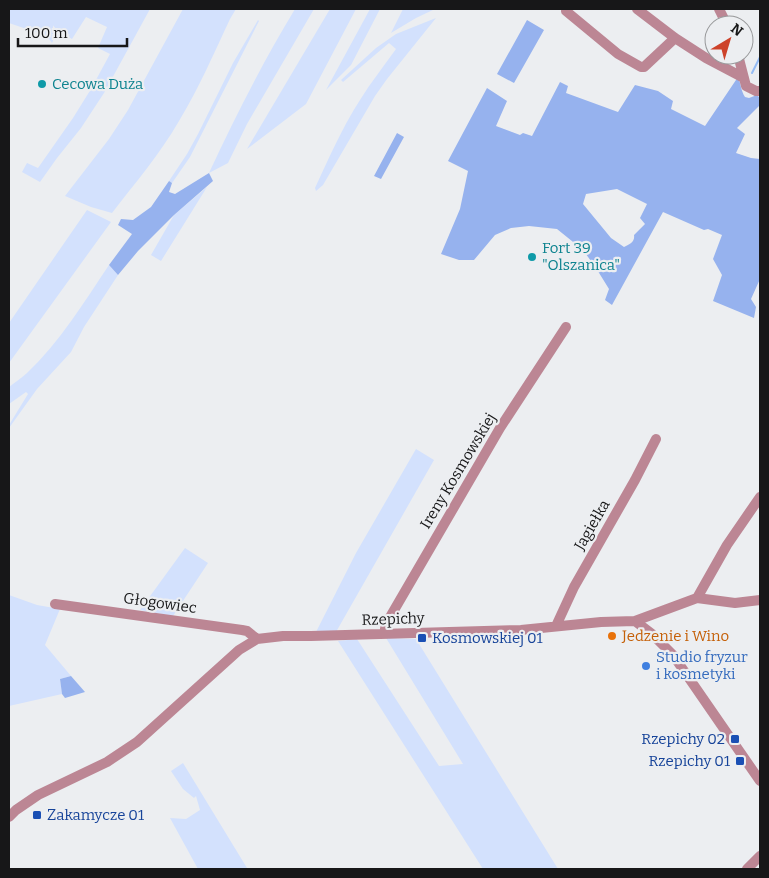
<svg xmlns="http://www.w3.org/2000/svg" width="769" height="878" font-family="Bitter,serif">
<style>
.green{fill:#d3e1fd}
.forest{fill:#96b2ee;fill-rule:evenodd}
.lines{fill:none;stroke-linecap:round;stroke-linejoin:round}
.stream{stroke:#95bcf5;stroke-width:2}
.minor{stroke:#bc8694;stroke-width:10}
.culture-dot{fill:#0f9aa8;stroke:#eceef1;stroke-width:2}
.food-dot{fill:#e8710a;stroke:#eceef1;stroke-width:2}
.transit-dot{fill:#1a4fb4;stroke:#eceef1;stroke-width:2}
.shop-dot{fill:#3f7fe0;stroke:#eceef1;stroke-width:2}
.labels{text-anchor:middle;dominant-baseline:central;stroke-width:4.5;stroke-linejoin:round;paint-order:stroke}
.culture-label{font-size:15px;fill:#0d838f;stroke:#eceef1;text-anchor:start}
.street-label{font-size:15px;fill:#171718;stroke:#eceef1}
.food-label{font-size:15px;fill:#c56008;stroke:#eceef1;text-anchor:start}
.transit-label{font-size:15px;fill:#164399;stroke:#eceef1;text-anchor:start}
.shop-label{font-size:15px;fill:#366cbe;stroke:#eceef1;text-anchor:start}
</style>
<rect width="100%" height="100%" fill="#eceef1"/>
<!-- green -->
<path class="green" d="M9,9H150L104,93L81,128L57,158L40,182L22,172L27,163L38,168L73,118L91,89L110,54L98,48L107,27L86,17L72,39L58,31L52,43L47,36L9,23Z
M183,9H236L230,19C214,53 199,88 179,121C160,154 135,183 112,213L91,207L65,196L109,139L128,110Z
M295,9H314L247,124L228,163L209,173C235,117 263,62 295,9Z
M330,9H356L306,104L247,149Z
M370,9H380L351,65L326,90Z
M403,9H435L416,18L391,33Z
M436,18L387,79L375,96L323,185L316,191L315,188C329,158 342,128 360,100C371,82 384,66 396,49L389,43L343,82L341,80L376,48L396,34Z
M258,20L259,21L190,157L172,183L169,181L187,154L198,134L233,63Z
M207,187L161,261L151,255L174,215Z
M87,210L111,222L9,363V323Z
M109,265L118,275L84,327L71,352L37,389L9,428V425L28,394L26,392L9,404V387C15,382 22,378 27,373C60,342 84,302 109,265Z
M416,449L434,460L336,632H316L356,553Z
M185,548L208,563L173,616L140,610Z
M9,595L37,605L60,609L45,645L71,676L60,679L62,694L9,706Z
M386,638L416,639L558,869H483L338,641L357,639L439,766L463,764Z
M183,763L247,868L212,869V868L203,869L202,868L198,869L170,818L186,819L200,810L196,796L194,798L183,789L171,771Z"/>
<!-- forest -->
<path class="forest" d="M527,20L544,30L514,83L497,74Z
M738,77C741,84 741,91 745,97L749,98L757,95L760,98V105L737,128L745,134L736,153L751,158L760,159V279L751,299L756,307L754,318L713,301L722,275L713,259L722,235L708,229L704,230L663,212L612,305L605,300L609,289L596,268L583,250L557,229L529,226L511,228L495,235L474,260H459L441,254L460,209L468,171L448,161L487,88L507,101L496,126L520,135L523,133L532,136L560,82L568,86L566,93L618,112L635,85L658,91L673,101L671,109L705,126ZM617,189L647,204L640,218L645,224L634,235C635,242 630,244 624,247L611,238L583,204L586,194Z
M397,133L404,137L381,179L374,176Z
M209,173L213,181L174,215L138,251L118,275L109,265L132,234L118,225L121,219L133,220L151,207L169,181L172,183L169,192L175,194Z
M71,676L85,692L65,698L62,694L60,679Z"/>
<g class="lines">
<!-- stream -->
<path class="stream" d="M752,73L760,57"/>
<!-- minor -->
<path class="minor" d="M637,9L675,38L706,58L744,78
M719,9L727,25
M566,11L618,54L641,67H644L675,38
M738,55L746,86L756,91H760
M697,598L735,603L760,600
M55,604L242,630L247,631L257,639
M635,621L652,634L673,655L760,781
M556,626L574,587L635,480L656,439
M384,634L386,624L500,428L566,327
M9,817L16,810L38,795L107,762L137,742L239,650L257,639L283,636H311L521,630L601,622L635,621L697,598L727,545L760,497
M747,869L760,856"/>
</g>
<!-- markers -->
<g class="culture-dot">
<circle cx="42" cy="84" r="5"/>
<circle cx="532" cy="257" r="5"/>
</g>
<circle class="food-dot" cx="612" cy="636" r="5"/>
<g class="transit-dot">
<rect x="417" y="633" width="10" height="10" rx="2.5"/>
<rect x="730" y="734" width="10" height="10" rx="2.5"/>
<rect x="735" y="756" width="10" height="10" rx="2.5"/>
<rect x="32" y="810" width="10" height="10" rx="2.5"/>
</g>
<circle class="shop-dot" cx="646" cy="666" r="5"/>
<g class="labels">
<!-- culture labels -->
<g class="culture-label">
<text x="52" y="84">Cecowa Duża</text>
<text x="542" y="248">Fort 39<tspan x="542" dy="17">"Olszanica"</tspan></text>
</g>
<!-- street labels -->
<g class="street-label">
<text transform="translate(458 471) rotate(-59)">Ireny Kosmowskiej</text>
<text transform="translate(592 525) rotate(-60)">Jagiełka</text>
<text transform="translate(160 603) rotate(8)">Głogowiec</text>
<text transform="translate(393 619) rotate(-2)">Rzepichy</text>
</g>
<!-- food labels -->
<g class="food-label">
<text x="622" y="636">Jedzenie i Wino</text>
</g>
<!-- transit labels -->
<g class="transit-label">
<text x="432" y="638">Kosmowskiej 01</text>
<text x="725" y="739" text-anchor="end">Rzepichy 02</text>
<text x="730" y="761" text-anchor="end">Rzepichy 01</text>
<text x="47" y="815">Zakamycze 01</text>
</g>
<!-- shop labels -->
<g class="shop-label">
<text x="656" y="657">Studio fryzur<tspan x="656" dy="17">i kosmetyki</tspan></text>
</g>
</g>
<!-- border -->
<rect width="769" height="878" fill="none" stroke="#171718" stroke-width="20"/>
<!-- north arrow -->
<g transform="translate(729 40) rotate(38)"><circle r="24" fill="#eceef1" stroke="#97989a"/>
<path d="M0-4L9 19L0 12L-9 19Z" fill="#cd422a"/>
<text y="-8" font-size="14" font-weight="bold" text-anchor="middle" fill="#171718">N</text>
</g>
<!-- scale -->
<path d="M18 38v8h109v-8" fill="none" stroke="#171718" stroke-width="2.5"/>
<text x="25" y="38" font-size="15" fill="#171718" stroke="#eceef1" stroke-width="4" paint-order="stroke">100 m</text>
</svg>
